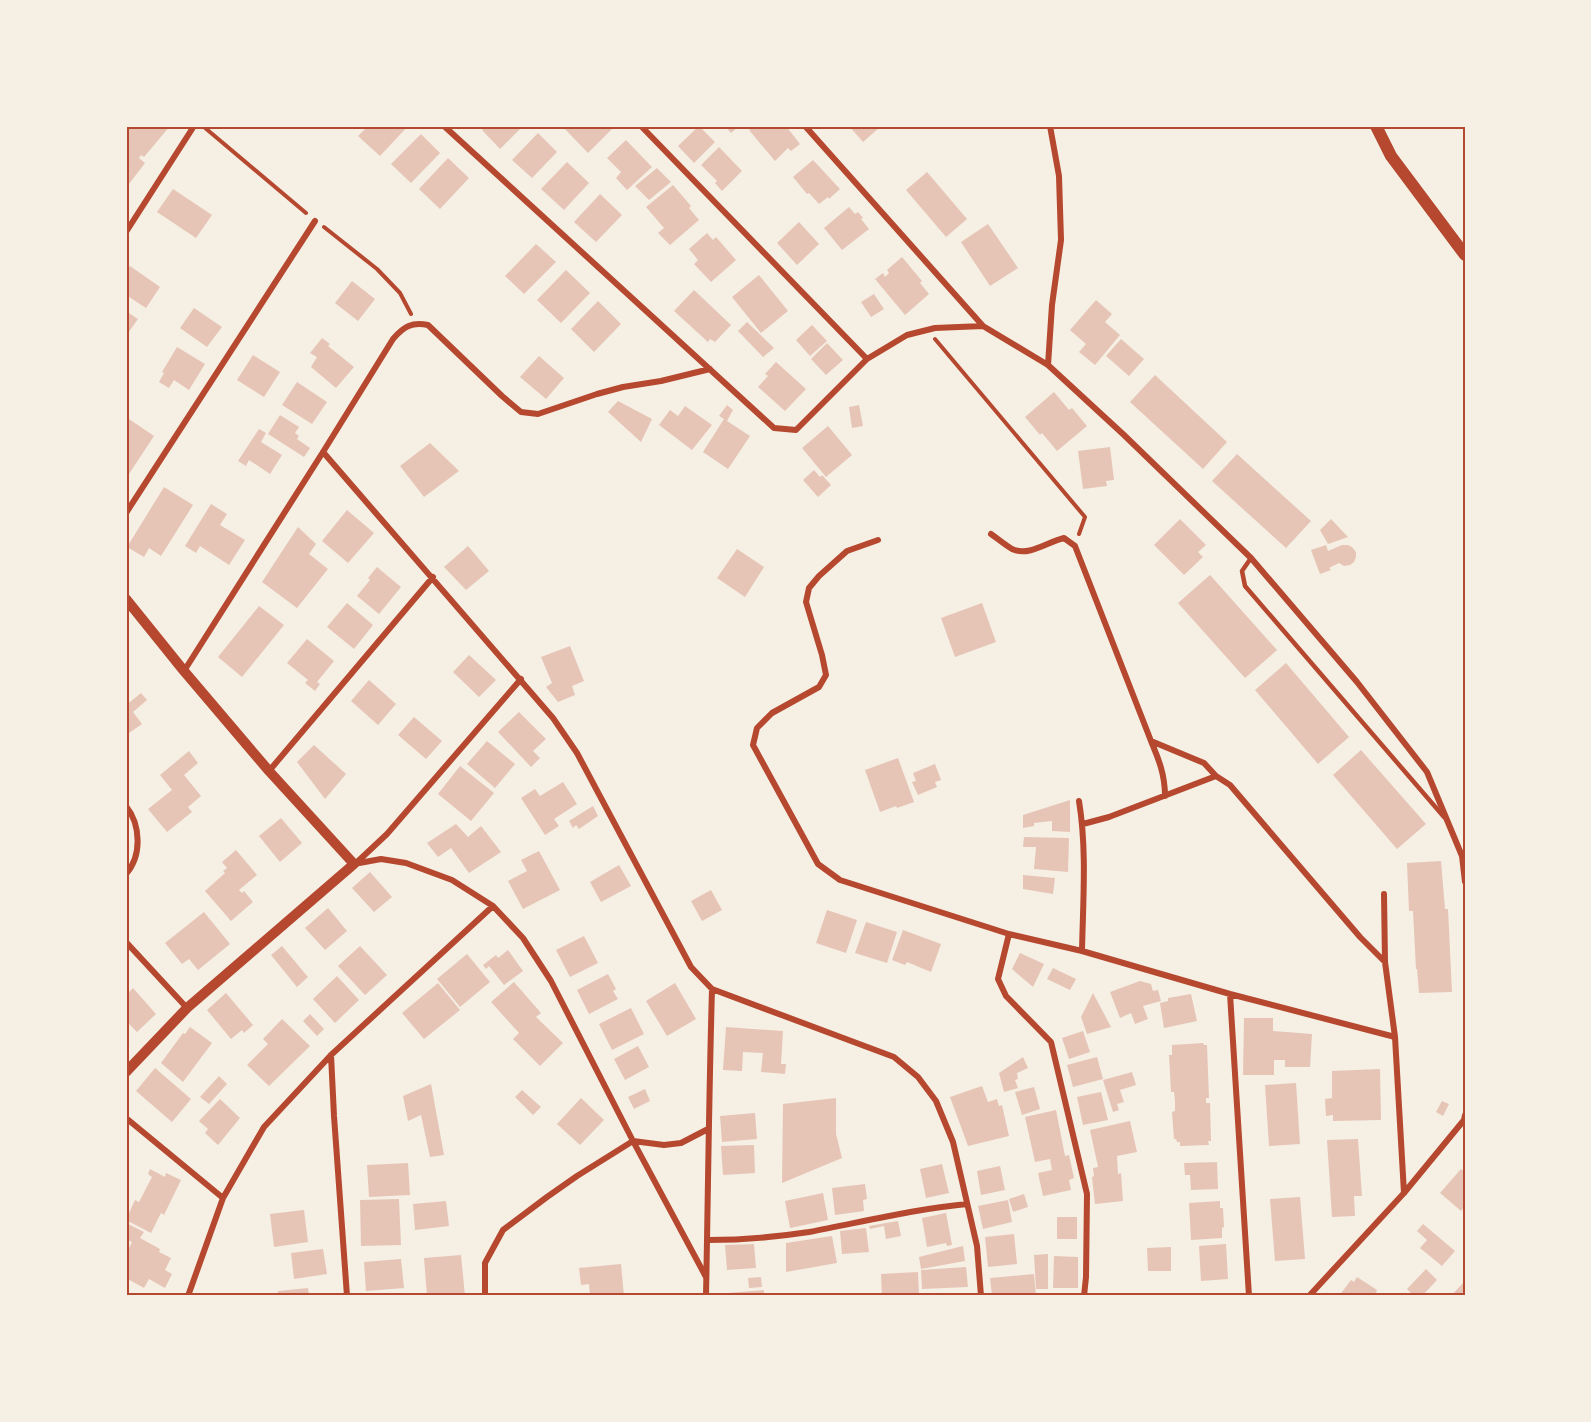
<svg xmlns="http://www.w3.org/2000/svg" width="1591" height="1422" font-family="'Asap Condensed',sans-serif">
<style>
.building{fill:#e6c5b7}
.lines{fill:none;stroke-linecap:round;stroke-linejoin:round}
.path{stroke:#b5482f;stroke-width:4}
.service{stroke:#b5482f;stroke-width:4.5}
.minor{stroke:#b5482f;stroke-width:6}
.tertiary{stroke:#b5482f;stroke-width:10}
.secondary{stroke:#b5482f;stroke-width:12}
.neatline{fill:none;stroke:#b5482f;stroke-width:2}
</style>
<rect width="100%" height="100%" fill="#f6efe4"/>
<!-- building -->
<path class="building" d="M126,126H170L144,157L141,155L139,158L145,163L126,188Z
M368,126H408L380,156L358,136Z
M486,126H523L500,149L482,130Z
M562,126H615L588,153Z
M699,126L715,142L694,163L678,146Z
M725,126H739L731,133Z
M755,126H786L800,144L791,151L788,148L775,161L749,130Z
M849,126H881L863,142Z
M538,133L557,152L532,178L512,160Z
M421,134L440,153L411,183L391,164Z
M626,140L652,167L627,190L616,178L621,172L607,158Z
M719,147L742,171L722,191L715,183L717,181L701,165Z
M448,158L469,178L440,209L419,189Z
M813,160L840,189L829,199L828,197L819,204L809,193L807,194L793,177Z
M567,162L589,183L564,210L541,189Z
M657,168L671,182L649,200L635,186Z
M927,172L967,219L946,237L906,190Z
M673,185L691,206L689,208L699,220L670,245L658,233L664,228L646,207Z
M173,189L212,215L196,238L157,212Z
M600,194L622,215L596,242L574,222Z
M849,207L855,214L858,212L863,218L861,219L869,229L842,250L824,228Z
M799,222L819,244L797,265L777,243Z
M988,224L1018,268L990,286L961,242Z
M707,233L713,240L716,237L736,260L711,282L694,264L698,260L689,249Z
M536,244L556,262L524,294L505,276Z
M902,257L922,281L920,283L929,294L905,315L875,279L883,273L885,277L889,273L887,270Z
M130,266L160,287L146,308L126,295V271Z
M566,270L590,293L561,323L537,300Z
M759,275L788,311L761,333L732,297Z
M352,281L375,299L358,321L335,303Z
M694,290L731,325L715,342L710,339L708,342L674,311Z
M874,294L884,309L871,317L861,302Z
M1096,300L1112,314L1105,322L1120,335L1095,365L1079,352L1086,344L1070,330Z
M598,301L621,324L594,352L571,329Z
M194,308L222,327L207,347L180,328Z
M126,311L138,319L126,336Z
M747,322L774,348L763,357L738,331Z
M812,325L827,341L810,356L796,340Z
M322,338L330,344L328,346L354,367L336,388L311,367L317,357L310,353Z
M1121,339L1144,359L1129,376L1106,356Z
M827,343L843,360L826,375L811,359Z
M177,347L205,364L189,390L174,380L169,388L159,382L164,373L162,372Z
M253,355L280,372L264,397L237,380Z
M539,356L564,378L546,399L520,377Z
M776,362L806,389L785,411L758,387L768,376L765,374Z
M1155,375L1227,442L1203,469L1130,402Z
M297,382L327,402L312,424L282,405Z
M1054,392L1069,410L1072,408L1087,426L1057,451L1042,433L1040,435L1025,417Z
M618,401L652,419L641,442L608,412Z
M727,405L733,410L727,421L750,436L728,469L703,452L724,419L719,416Z
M859,405L863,426L852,428L849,407Z
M685,406L712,425L692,450L659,425L670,410L678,416Z
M280,415L299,427L295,433L299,436L297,439L310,448L304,457L268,434Z
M126,417L154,436L129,474L126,472Z
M828,426L852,455L826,477L802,448Z
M259,429L266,433L261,442L282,455L270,474L249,460L246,466L238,461Z
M430,443L459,471L424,497L400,466Z
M1110,447L1114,480L1106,481L1107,486L1083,489L1078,451Z
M1237,454L1311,521L1286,548L1212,481Z
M814,470L820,477L822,475L831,485L818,497L803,480Z
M164,487L193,505L161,556L149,548L144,557L127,547Z
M211,504L227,514L220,525L245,540L229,565L200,546L196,553L185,546Z
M347,510L374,533L348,563L322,541Z
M1180,519L1206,545L1198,552L1203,557L1184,575L1154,545Z
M1331,519L1348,537L1328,544L1320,530Z
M298,527L316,544L309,554L328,569L297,608L262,582Z
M1326,545L1328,551L1342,545H1348L1352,547L1356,552V557L1354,562L1350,565L1344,566L1339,563L1329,568L1331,570L1320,574L1311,550Z
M468,546L489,571L466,590L444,567Z
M737,549L764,567L745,597L717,578Z
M377,567L401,587L379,614L357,596L370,580L368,578Z
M1210,575L1277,650L1245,678L1178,603Z
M347,603L373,625L354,649L327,627Z
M982,603L996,642L955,657L941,618Z
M259,606L284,625L242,677L218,657Z
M307,639L334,661L317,682L320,684L315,691L305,683L308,680L287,663Z
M570,646L584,681L572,686L575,695L558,702L546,687L552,683L541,657Z
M469,655L496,680L479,697L453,672Z
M1286,663L1349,737L1318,764L1255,690Z
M369,680L396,704L378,725L351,701Z
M141,693L147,700L133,712L142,724L129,733L126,728V705Z
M519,712L546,739L533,751L540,758L531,767L498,732Z
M414,717L442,741L426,759L398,735Z
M487,741L515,764L495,788L467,764Z
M314,745L346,774L325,799L297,762Z
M1361,750L1426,824L1397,849L1333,775Z
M189,751L198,763L184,775L201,796L188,807L192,812L167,832L148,809L172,790L160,775Z
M898,758L914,802L897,808L896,806L880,812L865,770Z
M935,764L941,780L935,782L937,787L918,795L912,782L916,781L913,773Z
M460,766L494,793L471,821L438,794Z
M563,782L577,804L554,819L559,826L545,835L521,798L535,789L540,796Z
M1070,800V832L1052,831V821L1034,823V826L1023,828V815Z
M593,806L598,816L579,829L576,825L573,828L569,821Z
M281,818L302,843L280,862L259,836Z
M456,824L468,837L481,826L501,852L469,873L451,848L438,857L427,843Z
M1024,837L1069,838L1068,872L1034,869L1036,847H1023Z
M236,850L257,875L239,890L242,893L244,891L253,902L231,921L205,891L225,873L223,871L227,868L222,862Z
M539,851L560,890L523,909L508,881L527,871L521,860Z
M1441,861L1445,909H1448L1452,992L1419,993L1417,969H1416L1413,911H1409L1407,863Z
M619,865L631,886L601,902L590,882Z
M370,872L392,897L374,912L352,888Z
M1023,875L1055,878L1053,894L1023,889Z
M711,890L722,910L702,921L691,901Z
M328,908L347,931L325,950L305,928Z
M827,910L857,920L846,953L816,943Z
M204,912L230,944L198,970L189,959L182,964L165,943Z
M866,922L897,932L887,963L855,953Z
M903,930L941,944L931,972L907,962L905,965L892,960Z
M584,936L598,963L570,977L556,950Z
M282,946L308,977L297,987L271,955Z
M360,946L387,975L365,995L338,966Z
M508,950L523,971L504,985L489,966L486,969L483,965L496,955L498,958Z
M1020,953L1044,964L1033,987L1012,969Z
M467,954L490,982L460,1007L437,979Z
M1053,968L1076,979L1070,990L1047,979Z
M608,974L616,989L613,991L618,999L589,1014L577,990Z
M337,976L359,1000L335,1023L313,999Z
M1140,981L1151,984L1153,991L1158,990L1161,1001L1143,1006L1148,1019L1135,1024L1131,1013L1120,1018L1110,992Z
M514,982L541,1013L536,1017L563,1043L540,1066L513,1039L519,1033L491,1002Z
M438,983L460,1010L424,1039L402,1013Z
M675,983L696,1019L667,1036L646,1001Z
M133,988L156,1014L137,1032L126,1021V995Z
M226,993L253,1025L244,1033L242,1030L231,1039L207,1010Z
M1093,993L1111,1027L1087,1034L1081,1017Z
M1191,994L1197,1021L1164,1028L1160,1003L1168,1001V998Z
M631,1008L644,1034L612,1050L599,1024Z
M310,1014L324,1029L317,1036L303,1021Z
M1244,1018H1273V1031L1312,1034L1310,1067H1285V1060H1274V1075H1243Z
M282,1019L310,1046L269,1086L247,1065L268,1044L263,1039Z
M190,1027L212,1043L183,1082L161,1063L183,1033L185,1034Z
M726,1027L783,1031L781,1064H786L785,1074L761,1072L763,1053L743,1052L742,1071L723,1070Z
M1083,1031L1090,1052L1069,1059L1062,1038Z
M1203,1043L1204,1045H1207L1209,1098H1206V1103H1210L1211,1141H1208L1209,1145L1180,1146V1142H1177L1176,1139H1174L1172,1112L1175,1111V1101L1174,1092H1171L1169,1055H1172V1045Z
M638,1046L649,1067L625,1080L614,1059Z
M1023,1057L1028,1068L1017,1073L1018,1079L1015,1080L1018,1088L1004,1092L999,1073Z
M1097,1057L1103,1079L1073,1087L1067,1065Z
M155,1068L191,1099L172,1122L136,1091Z
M1380,1069L1381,1120L1333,1121V1115L1326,1116L1325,1099L1332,1098V1071Z
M1132,1072L1136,1085L1120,1090L1124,1102L1117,1104L1119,1110L1113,1112L1103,1080Z
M219,1076L227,1084L209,1104L200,1097Z
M1296,1083L1300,1144L1269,1146L1265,1085Z
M431,1084L444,1155L430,1157L421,1115L408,1121L403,1096Z
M982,1086L988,1102L997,1099L999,1106L1002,1105L1009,1136L968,1146L950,1097Z
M1034,1087L1040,1109L1022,1115L1015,1092Z
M645,1089L650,1101L634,1109L628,1097Z
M522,1090L541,1107L533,1115L515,1097Z
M1101,1092L1108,1120L1083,1125L1077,1097Z
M581,1098L604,1120L580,1145L557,1124Z
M836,1098V1134L842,1158L782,1183L783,1104Z
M220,1099L240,1118L218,1145L205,1133L208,1129L199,1121Z
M1442,1101L1449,1104L1443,1116L1436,1112Z
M1056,1110L1065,1156L1069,1155L1074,1178L1069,1180L1071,1190L1043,1196L1038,1173L1052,1170L1050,1159L1035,1162L1025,1117Z
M755,1113L757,1139L722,1142L720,1116Z
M1130,1121L1137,1152L1117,1156L1118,1174L1121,1173L1123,1201L1095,1204L1092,1177L1094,1176L1093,1168L1098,1167L1090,1130Z
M1358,1139L1362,1196H1354L1355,1216L1332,1217L1327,1140Z
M754,1145L755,1173L723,1175L721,1146Z
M1217,1162L1218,1189L1191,1190L1190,1175H1185L1184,1163Z
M408,1163L410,1195L369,1197L367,1165Z
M942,1164L949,1193L926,1198L920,1169Z
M1000,1166L1005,1190L981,1195L977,1171Z
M150,1169L165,1177L166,1173L181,1180L164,1215L161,1213L151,1233L126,1220L135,1200L139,1202L152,1177L148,1174Z
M1461,1169L1465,1172V1206L1461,1211L1440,1193Z
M865,1184L867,1199L863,1200L864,1211L835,1215L832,1188Z
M823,1193L828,1220L790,1228L785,1201Z
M1024,1194L1028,1207L1013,1212L1009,1199Z
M1300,1197L1305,1259L1275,1261L1270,1199Z
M399,1199L401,1245L361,1246L360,1200Z
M1008,1200L1012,1222L983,1229L978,1206Z
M446,1201L449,1226L415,1230L413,1204Z
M1220,1201V1208H1223L1224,1227L1222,1228V1238L1191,1240L1189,1203Z
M304,1210L308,1242L274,1247L270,1214Z
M946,1213L952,1245L947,1246L946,1243L927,1247L922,1218Z
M1057,1217H1077V1239H1057Z
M898,1221L901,1236L886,1239L884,1226L870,1229L869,1226Z
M126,1223L144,1232L140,1238L160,1249L159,1252L171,1258L165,1270L172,1274L165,1288L149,1279L144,1288L126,1278V1254L132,1242L126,1239Z
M1423,1224L1455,1251L1442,1266L1420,1248L1427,1240L1417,1231Z
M866,1228L869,1252L842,1254L840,1231Z
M1014,1234L1017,1264L988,1267L985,1237Z
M832,1236L837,1263L786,1272V1243Z
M754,1244L756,1268L727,1270L725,1245Z
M1226,1244L1228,1279L1201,1281L1199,1246Z
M963,1246L965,1261L921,1269L919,1257Z
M1171,1247V1271H1148L1147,1248Z
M323,1249L327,1274L294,1279L291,1253Z
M1048,1254V1289H1036L1034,1255Z
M461,1255L465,1296H427L424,1258Z
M1054,1256L1078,1257V1288H1053Z
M401,1259L404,1288L366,1291L364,1262Z
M621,1264L624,1296H590L589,1284L581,1285L579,1268Z
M966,1267L968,1287L922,1289L921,1270Z
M1426,1269L1437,1280L1422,1296H1414L1407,1289Z
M918,1272L919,1296H882L881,1274Z
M1034,1274L1036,1296H992L990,1278Z
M761,1277L762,1287L749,1288L748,1278Z
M1357,1277L1377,1290L1376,1293L1382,1296H1339L1351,1280L1354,1282Z
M1463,1283L1465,1284V1296H1451Z
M308,1288L309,1296H278V1291Z
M764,1290V1296H728V1293Z"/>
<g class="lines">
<!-- path -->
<path class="path" d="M204,127L306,213
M324,227L377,269L400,293L411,314
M935,339L1085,517L1079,534"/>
<!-- service -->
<path class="service" d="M1251,558L1242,571L1245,586L1444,817"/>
<!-- minor -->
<path class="minor" d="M444,126L774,428L796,430L867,359L907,335L935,328L983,326
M641,126L867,359
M805,126L983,326L1048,365L1124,435L1251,558L1357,682L1427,772L1462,856L1465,882
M126,232L194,126
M1048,365L1052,305L1061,240L1059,176L1050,126
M323,452L553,718L577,753L691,967L712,989L894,1057L918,1077L936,1101L953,1142L977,1246L981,1296
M126,513L315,221
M991,534C998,539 1005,545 1012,549C1029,557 1047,542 1064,538L1075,546L1151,741L1204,763L1216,776
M878,540L847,551L819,576L809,588L806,602L822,655L826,675L819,687L772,713L757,728L753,745L818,864L840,880L1009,934L1082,951L1230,994L1395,1037
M184,671L323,452L393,339C404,326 412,322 428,325L502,396L521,412L538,414L597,394L623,387L661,381L710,369
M1151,741C1159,760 1165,775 1165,796
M269,771L433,577
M1079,801C1087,850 1083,901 1082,951
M126,806C141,825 142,856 126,874
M1083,824L1109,817L1216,776L1230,785L1360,937L1385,962
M354,864L381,859L406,863L452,880L493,906L523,938L551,981L633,1141L706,1277
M355,864L387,834L521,679
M1384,894L1385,962L1395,1037L1404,1193
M1009,934L998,979L1006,996L1051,1042L1087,1194L1086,1277L1084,1296
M126,942L187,1008
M1230,994L1249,1296
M331,1055L334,1116L347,1296
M126,1118L223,1198
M708,1240C741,1240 776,1237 809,1232C862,1222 914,1209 967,1204
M188,1296L223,1198L264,1127L331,1055L493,906
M485,1296V1263L503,1230L547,1197L577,1176L633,1141L664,1145L681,1143L708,1129
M706,1296C708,1194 709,1092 712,989
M1309,1296L1404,1193L1464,1120L1465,1115"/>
<!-- tertiary -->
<path class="tertiary" d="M126,599L184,671L269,771L354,864L187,1008L126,1072"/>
<!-- secondary -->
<path class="secondary" d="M1376,126L1391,156L1465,255"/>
</g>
<!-- border -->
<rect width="1591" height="1422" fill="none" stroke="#f6efe4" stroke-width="255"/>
<rect x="128" y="128" width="1336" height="1166" class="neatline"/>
</svg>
